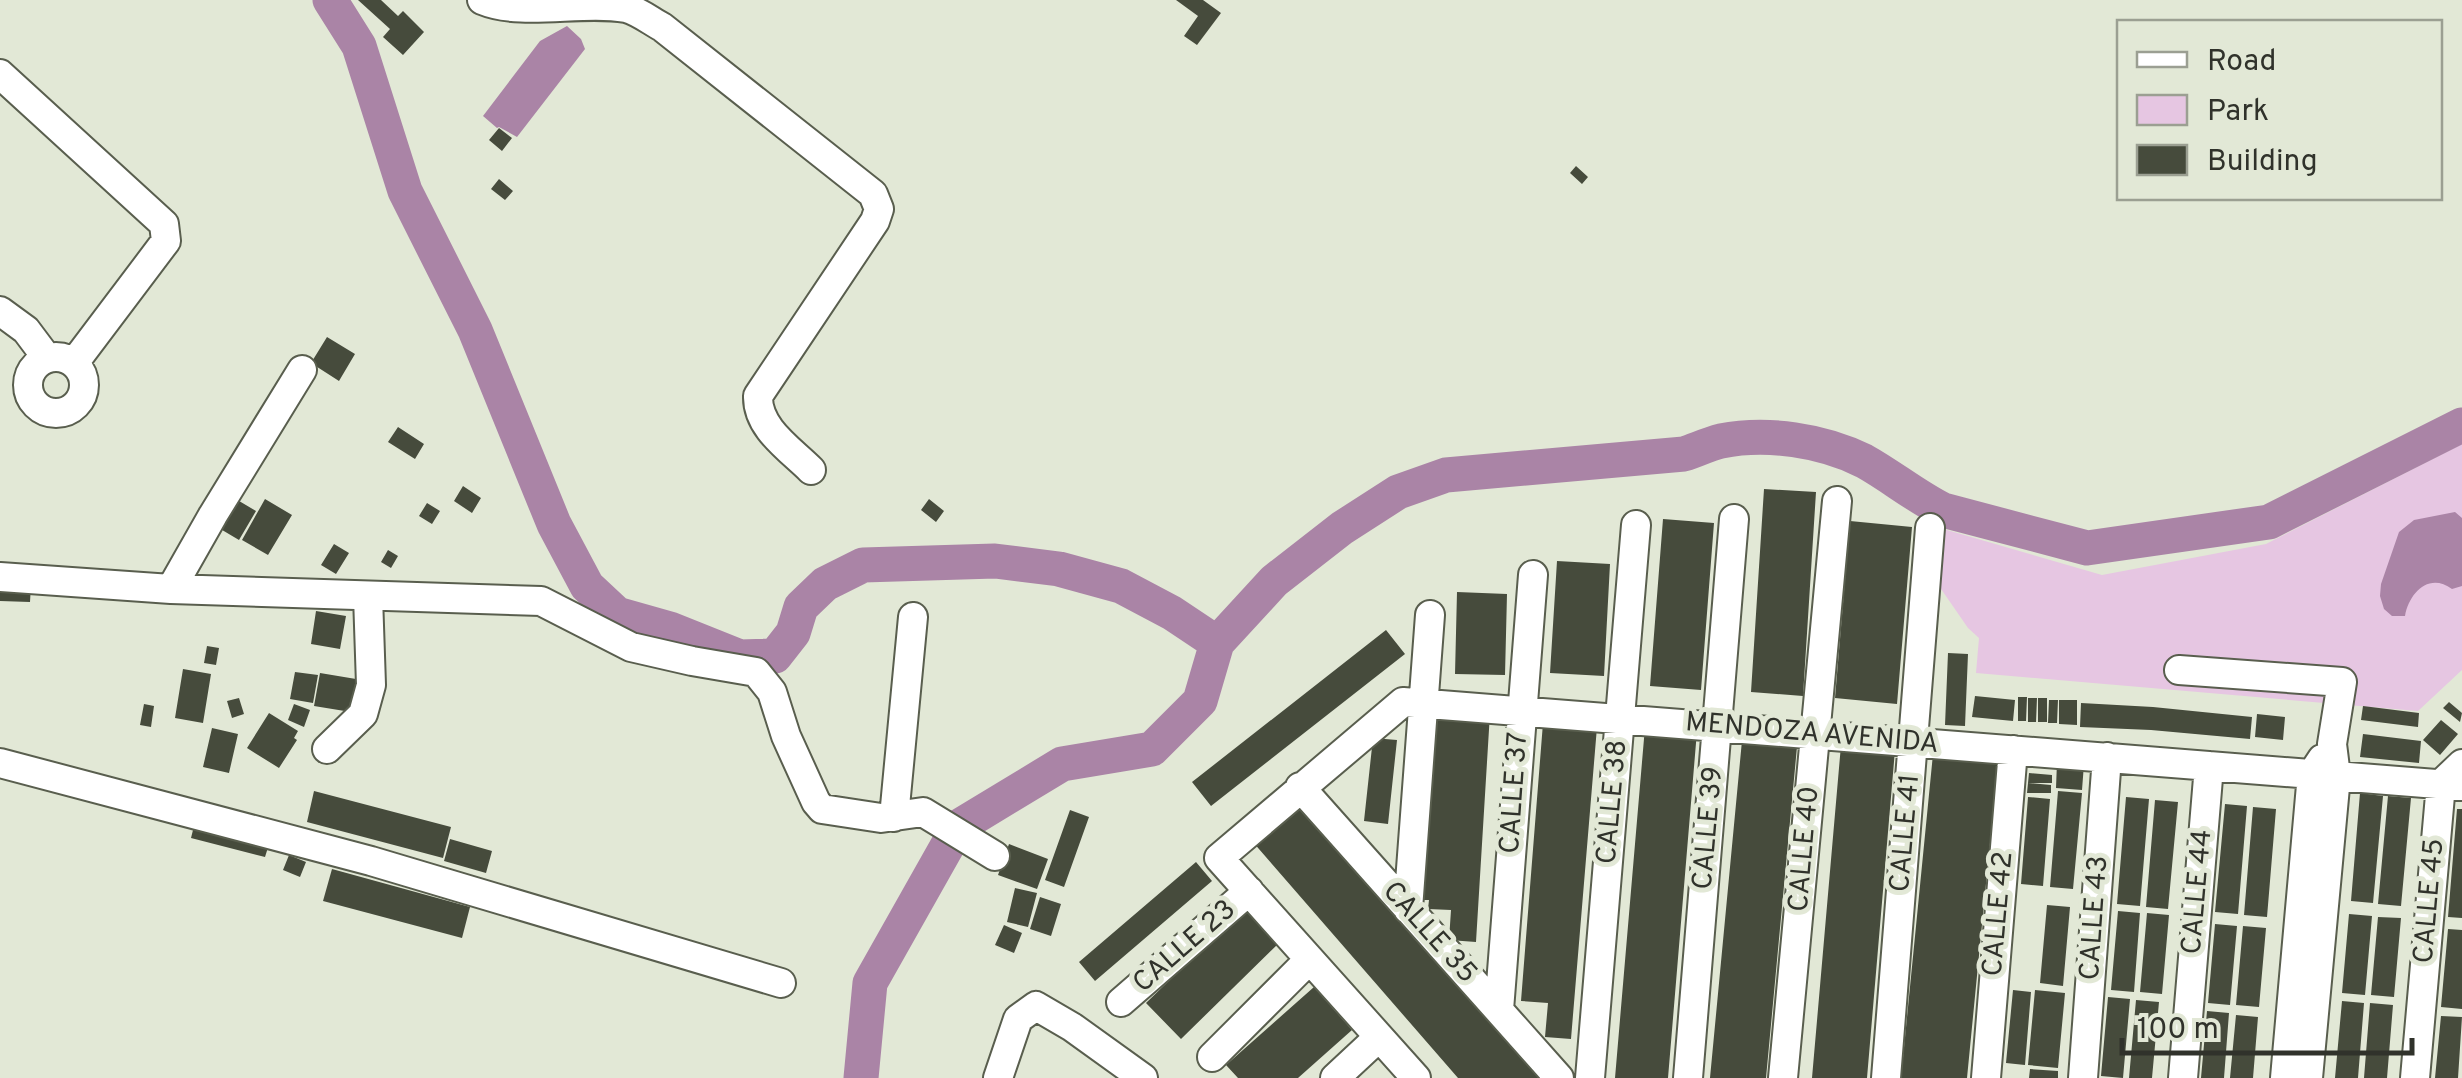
<svg xmlns="http://www.w3.org/2000/svg" width="2462" height="1078" font-family="Overpass,sans-serif">
<style>
.green{fill:#e6c6e2}
.water{fill:#aa84a6}
.lines{fill:none;stroke-linecap:round;stroke-linejoin:round}
.river{stroke:#aa84a6;stroke-width:35}
.building{fill:#464b3c}
.minor-casing{stroke:#595e4e;stroke-width:32}
.minor{stroke:#fff;stroke-width:28}
.labels{text-anchor:middle;dominant-baseline:central;stroke-width:10;stroke-linejoin:round;paint-order:stroke}
.street-label{font-size:28px;fill:#30322b;stroke:#e2e8d6}
</style>
<rect width="100%" height="100%" fill="#e2e8d6"/>
<!-- green -->
<path class="green" d="M2462,444V670L2418,711L1976,673L1979,638L1968,628L1939,586L1940,528L2102,575L2266,544Z"/>
<!-- water -->
<path class="water" d="M567,26L581,39L585,49L517,137L499,127L497,128L483,116L540,41Z
M2455,512L2462,518V586L2452,589C2429,572 2409,593 2405,616H2392L2384,609L2380,596L2381,584L2399,532L2414,520Z"/>
<g class="lines">
<!-- river -->
<path class="river" d="M330,0L359,46L405,191L475,330L554,524L587,586L617,614L670,629L740,657L775,656L793,633L801,607L825,584L863,565L995,561L1059,569L1121,586L1172,613L1217,643
M861,1078L870,983L958,827L1062,764L1152,749L1200,701L1217,643L1274,581L1342,528L1398,492L1446,475L1684,454C1696,450 1709,444 1721,441C1767,432 1822,440 1864,461C1891,476 1915,496 1943,510L2087,548L2269,522L2462,425"/>
</g>
<!-- building -->
<path class="building" d="M358,0H381L398,16L403,11L424,32L403,55L383,37L390,29Z
M1176,0H1203L1221,13L1197,45L1184,36L1198,16Z
M499,128L512,138L502,151L489,140Z
M1576,166L1588,177L1582,184L1570,173Z
M499,179L513,191L505,200L491,189Z
M327,337L355,354L339,381L311,363Z
M398,427L424,444L415,459L388,442Z
M463,486L481,498L472,513L454,501Z
M1764,489L1816,492L1803,696L1751,692Z
M229,495L256,511L239,540L212,524Z
M265,499L292,515L268,555L242,540Z
M929,499L944,511L936,522L921,510Z
M427,503L440,511L432,524L419,516Z
M1663,519L1714,523L1701,690L1650,686Z
M1850,521L1912,527L1897,704L1835,698Z
M334,544L349,553L336,574L321,565Z
M388,550L398,556L391,568L381,562Z
M1557,561L1610,564L1604,676L1550,673Z
M0,584L31,585L30,602L0,601Z
M1457,592L1507,594L1505,675L1455,674Z
M316,611L346,616L340,649L311,644Z
M1386,630L1405,654L1211,806L1192,782Z
M207,646L219,648L216,665L204,663Z
M1948,653L1968,654L1965,726L1945,725Z
M183,669L211,674L203,723L175,718Z
M295,672L318,675L313,703L290,699Z
M320,673L362,680L357,713L314,706Z
M1975,696L2015,700L2013,721L1972,717Z
M2018,697H2027L2026,721H2018Z
M239,698L244,714L232,718L227,701Z
M2028,698H2037L2036,722H2028Z
M2038,698H2047V722H2038Z
M2049,700H2058L2057,723H2048Z
M2059,700H2077V725L2059,724Z
M2449,702L2462,713L2460,722L2443,708Z
M2081,703L2153,707L2252,717L2250,739L2151,730L2080,727Z
M144,704L154,706L151,727L140,725Z
M294,704L310,710L304,727L288,720Z
M2363,706L2419,713L2418,727L2361,720Z
M1436,709L1490,713L1476,942L1449,940L1451,910L1428,909L1429,900H1424Z
M269,713L298,731L294,738L297,740L279,768L247,748Z
M2257,714L2285,717L2283,740L2255,737Z
M2441,720L2458,734L2440,755L2423,740Z
M1543,723L1597,727L1571,1039L1545,1037L1548,1003L1521,1001Z
M1645,727L1697,731L1668,1078H1615Z
M212,728L238,734L229,773L203,767Z
M1743,730L1798,736L1766,1078H1710Z
M2363,734L2421,741L2419,763L2360,757Z
M1373,738L1397,740L1388,824L1364,821Z
M1841,745L1895,750L1867,1078H1812Z
M1933,754L1998,761L1967,1078H1901Z
M2057,762L2084,764L2082,790L2056,788Z
M2029,773L2052,775V783H2028Z
M2028,783L2051,785V793H2027Z
M314,791L451,827L443,858L307,822Z
M2058,791L2082,793L2073,889L2050,887Z
M2360,793L2383,796L2373,903L2351,901Z
M2388,796L2411,798L2401,906L2378,904Z
M2028,797L2050,799L2043,886L2021,884Z
M2126,797L2149,799L2140,906L2117,904Z
M1297,800L1539,1078H1458L1252,841Z
M2155,800L2178,802L2168,909L2146,907Z
M2225,804L2247,806L2238,914L2215,912Z
M2253,807L2276,809L2267,917L2244,915Z
M2457,809H2462V918L2448,917Z
M1070,810L1089,817L1064,887L1045,880Z
M195,822L270,841L265,857L191,838Z
M450,839L492,851L486,873L444,861Z
M1009,844L1048,859L1037,889L998,875Z
M289,855L306,862L300,877L283,870Z
M1196,862L1212,881L1095,981L1079,962Z
M332,869L470,907L462,938L323,901Z
M1015,888L1037,893L1028,927L1007,922Z
M1040,897L1061,904L1051,936L1030,929Z
M2047,905L2070,907L2063,986L2040,983Z
M1245,907L1279,943L1181,1039L1146,1003Z
M2118,911L2140,913L2134,992L2111,990Z
M2147,913L2169,915L2162,994L2140,992Z
M2349,914L2372,916L2365,995L2342,993Z
M2378,917L2401,918L2394,997L2371,995Z
M2215,924L2237,926L2230,1005L2208,1003Z
M1004,925L1022,933L1014,953L995,945Z
M2243,926L2266,928L2259,1007L2236,1005Z
M2448,929L2462,930V1009L2441,1007Z
M1314,987L1352,1030L1298,1078H1238L1226,1065Z
M2013,990L2031,992L2025,1065L2006,1063Z
M2035,990L2065,993L2058,1068L2028,1065Z
M2108,997L2130,999L2123,1078L2101,1076Z
M2136,1000L2159,1002L2152,1078H2129Z
M2342,1001L2364,1003L2358,1078H2335Z
M2370,1003L2393,1005L2387,1078H2364Z
M2207,1011L2229,1013L2224,1078H2201Z
M2236,1015L2258,1017L2253,1078H2230Z
M2441,1016L2462,1017L2458,1078H2435Z
M2030,1069L2058,1071V1078H2029Z"/>
<g class="lines">
<!-- minor casing -->
<g class="minor-casing">
<path id="minor" d="M482,0C523,17 581,0 626,8C638,11 651,21 662,27L873,194L879,209L875,221L758,396C757,428 790,449 811,470
M0,74L164,224L166,241L74,363
M0,311L26,330L47,358
M28 385a28 28 0 1 1 56 0a28 28 0 1 1-56 0Z
M0,577L171,589L541,601L631,647L692,661L756,672L772,692L786,736L816,802L822,809L881,818L923,812L995,856
M171,589L213,515L302,370
M2179,670L2342,682L2332,744L2336,776L2308,1078
M327,749L363,714L371,685L368,596
M0,763L371,861L781,983
M1300,787L1559,1078
M894,817L913,617
M1408,909L1430,615
M1121,1002L1249,891
M1499,1010L1533,575
M1212,1057L1309,960
M998,1078L1018,1019L1036,1006L1072,1027L1143,1078
M1335,1078L1379,1037
M1416,1078L1219,858L1403,702L2462,786
M1590,1078L1636,525
M1688,1078L1734,519
M1783,1078L1837,501
M1886,1078L1930,528
M1986,1078L2013,750
M2083,1078L2107,757
M2183,1078L2209,766
M2285,1078L2312,774L2322,759
M2415,1078L2441,784L2462,764"/>
</g>
<!-- minor -->
<use href="#minor" class="minor"/>
</g>
<g class="labels">
<!-- street labels -->
<g class="street-label">
<text transform="translate(1812 734) rotate(5)">MENDOZA AVENIDA</text>
<text transform="translate(1515 793) rotate(-86)">CALLE 37</text>
<text transform="translate(1613 802) rotate(-85)">CALLE 38</text>
<text transform="translate(1709 828) rotate(-85)">CALLE 39</text>
<text transform="translate(1906 833) rotate(-85)">CALLE 41</text>
<text transform="translate(1805 849) rotate(-85)">CALLE 40</text>
<text transform="translate(2198 892) rotate(-85)">CALLE 44</text>
<text transform="translate(2430 901) rotate(-85)">CALLE 45</text>
<text transform="translate(1999 914) rotate(-85)">CALLE 42</text>
<text transform="translate(2095 918) rotate(-86)">CALLE 43</text>
<text transform="translate(1429 933) rotate(48)">CALLE 35</text>
<text transform="translate(1185 947) rotate(-41)">CALLE 23</text>
</g>
</g>
<!-- legend -->
<rect x="2117" y="20" width="325" height="180" fill="#e2e8d6" stroke="#9b9f92" stroke-width="2.5"/>
<rect x="2137" y="52" width="50" height="15" fill="#ffffff" stroke="#9b9f92" stroke-width="2.5"/>
<text x="2207" y="70" font-size="30" fill="#30322b">Road</text>
<rect x="2137" y="95" width="50" height="30" fill="#e6c6e2" stroke="#9b9f92" stroke-width="2.5"/>
<text x="2207" y="120" font-size="30" fill="#30322b">Park</text>
<rect x="2137" y="145" width="50" height="30" fill="#464b3c" stroke="#9b9f92" stroke-width="2.5"/>
<text x="2207" y="170" font-size="30" fill="#30322b">Building</text>
<!-- scale -->
<path d="M2122 1038v15h290v-15" fill="none" stroke="#30322b" stroke-width="5"/>
<text x="2137" y="1038" font-size="30" fill="#30322b" stroke="#e2e8d6" stroke-width="8" paint-order="stroke">100 m</text>
</svg>
